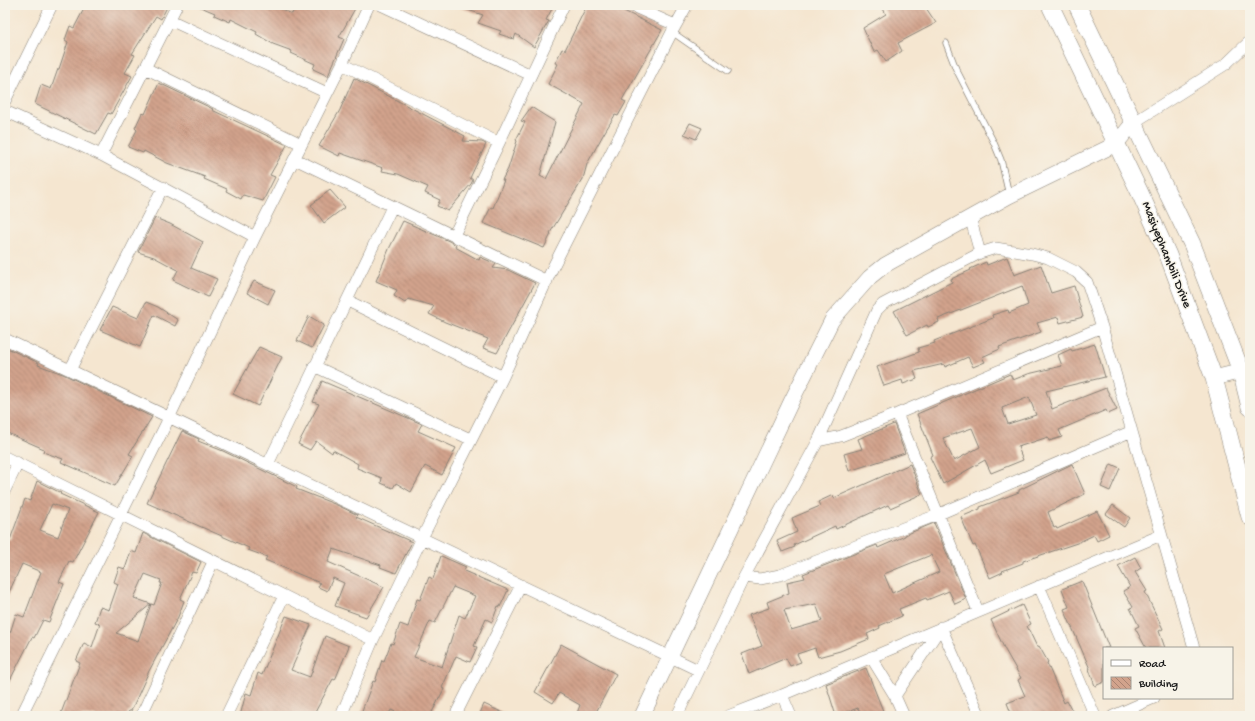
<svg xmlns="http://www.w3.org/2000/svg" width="1255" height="721" font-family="'Gochi Hand',sans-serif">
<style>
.building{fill:url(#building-back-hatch);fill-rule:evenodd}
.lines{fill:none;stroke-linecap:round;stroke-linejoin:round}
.lane-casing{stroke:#888176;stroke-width:7}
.street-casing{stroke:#888176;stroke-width:12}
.secondary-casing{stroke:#888176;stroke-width:16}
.primary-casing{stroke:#888176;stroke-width:18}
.lane{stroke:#fff;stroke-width:5.5}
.street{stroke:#fff;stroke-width:11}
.secondary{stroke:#fff;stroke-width:15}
.primary{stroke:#fff;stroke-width:17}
.labels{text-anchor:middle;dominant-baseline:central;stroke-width:3;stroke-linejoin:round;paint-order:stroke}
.street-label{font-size:13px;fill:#1c1c1c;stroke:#f7f3e8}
</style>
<defs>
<pattern id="building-back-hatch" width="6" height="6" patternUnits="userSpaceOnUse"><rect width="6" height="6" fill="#d2a38c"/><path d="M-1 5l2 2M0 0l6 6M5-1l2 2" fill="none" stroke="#aa8472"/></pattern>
</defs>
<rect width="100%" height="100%" fill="#f7f3e8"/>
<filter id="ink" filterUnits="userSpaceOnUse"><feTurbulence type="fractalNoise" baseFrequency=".025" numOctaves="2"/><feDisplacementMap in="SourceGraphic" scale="8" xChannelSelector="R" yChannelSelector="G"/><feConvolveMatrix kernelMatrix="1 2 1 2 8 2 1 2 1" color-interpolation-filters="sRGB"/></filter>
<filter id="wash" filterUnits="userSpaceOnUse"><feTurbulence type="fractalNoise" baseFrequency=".012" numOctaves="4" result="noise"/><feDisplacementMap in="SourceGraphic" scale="16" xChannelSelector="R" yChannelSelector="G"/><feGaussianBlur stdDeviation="0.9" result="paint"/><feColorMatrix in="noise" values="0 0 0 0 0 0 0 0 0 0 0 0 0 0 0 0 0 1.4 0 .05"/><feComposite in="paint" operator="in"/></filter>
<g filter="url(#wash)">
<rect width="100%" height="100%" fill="#f5e6d0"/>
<g id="blocks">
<!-- building -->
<path class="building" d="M86,5H168L161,19L156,16L132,54L135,55L125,73L132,76L111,114L108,113L96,134L35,104L41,85L51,89L58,69H59L68,42L65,40L70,26L74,28Z
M196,5H272L292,14L296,5H357L339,37L344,39L328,76L313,69L315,64L291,53L292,51L273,44L256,34L257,32L231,19L230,22L214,15L215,13Z
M459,5H554L546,20L549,21L547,24L534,47L516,34L514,39L499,34L501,31L478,23L483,15L459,7Z
M587,5H616L621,8L620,9L662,30L622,100L626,102L618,116L615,115L603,135L587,164L583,179L550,233L551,234L544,248L483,223L491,207L493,208L504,180H502L508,169L517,141L516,140L525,122L521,121L531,107L555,122L540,176L546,179L584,104L548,84L558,64L555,63L562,49L565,50Z
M881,5H924L936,23L898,43L902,51L886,62L878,50L874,52L863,28L886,14Z
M354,78L465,136L463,141L482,142L486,144L470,178L473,180L471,184L448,211L437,206L440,200L425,193L428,187L398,174L382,171L383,168L340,153L339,156L319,146L340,110Z
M159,83L213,109L212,110L287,145L270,175L275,177L263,201L243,195L241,199L226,191L227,189L204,179L205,177L167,163L144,151L143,153L128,147L137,130L135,128L142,113L145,114Z
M690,123L702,128L696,139L684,134Z
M330,190L345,207L324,223L311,205Z
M155,218L170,224L203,242L191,268L217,279L208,297L173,280L178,270L154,257L138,252Z
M403,221L449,241L456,245L455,247L479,260L480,257L496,264L493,268L508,270L535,283L497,353L483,348L488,339L445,322L429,314L434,306L408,299L405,303L394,296L397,290L376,281L389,249Z
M1007,257L1014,275L1041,265L1051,293L1074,286L1083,317L1060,323L1058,317L1037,323L1041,332L999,347L1000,349L982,357L985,362L973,367L968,357L945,367L944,364L914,371L917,379L903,384L902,380L884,386L877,367L919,352L918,348L935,343L934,341L993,318L992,315L1008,310L1009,313L1028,305L1022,286L938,319L939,322L928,327L927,325L907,335L894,311L952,282L951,279L971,270L970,269L986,262L987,265Z
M254,281L275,290L268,304L247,293Z
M146,302L158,307L178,320L175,326L154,315L140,347L100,330L112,307L138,318Z
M309,316L324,325L312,348L297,341Z
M1095,344L1105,377L1046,391L1052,409L1106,388L1117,410L1108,414L1106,410L1059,430L1062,437L1049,441L1048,437L1018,447L1023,460L991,473L985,460L943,484L930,457L933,455L917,414L1010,374L1013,380L1028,374L1062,366L1058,355L1071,349L1072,351ZM1029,397L1036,415L1008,424L1002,408ZM972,428L980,447L954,461L943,438Z
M5,347L39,363L38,365L63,374L152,417L129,454L133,456L115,486L61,462L63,459L43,452L44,449L5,432Z
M259,347L282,357L258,406L233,394Z
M322,381L422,424L418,431L456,448L442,475L425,466L411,492L396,483L393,488L381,483L382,478L357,468L358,464L333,450L332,453L316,441L310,450L298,444L319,404L313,402Z
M894,424L905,453L849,471L844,454L862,449L858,439Z
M182,431L199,439L198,441L223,451L297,487L296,489L337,505L358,515L356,517L412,542L396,573L380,567L381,565L333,549L328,562L384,587L366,617L335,606L344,583L333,578L327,591L318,587L320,583L265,560L267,557L248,550L249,548L147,503Z
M910,464L922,494L890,508L888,505L836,529L835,526L794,545L795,547L782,552L777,541L797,532L792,518L820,506L818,502L833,495L834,498Z
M1072,464L1085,494L1048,512L1054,528L1056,527L1057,529L1097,511L1109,535L1097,541L1094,535L1077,543L1023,561V563L1002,571L1003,572L990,578L975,545L973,546L961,517L980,509V507L1019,492V490Z
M1111,464L1120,468L1110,491L1101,487Z
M37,481L61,493L60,494L99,512L73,562L69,561L59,582L64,584L49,622L43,620L34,638L32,637L5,690V631L10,633L16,614L24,617L41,572L22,564L5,601V545L7,538L10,540L25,499L30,501ZM52,504L68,510L58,537L40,530Z
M1113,505L1130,518L1124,527L1106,514Z
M934,523L966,599L955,604L949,591L927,600L926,598L899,609L902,616L879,626L880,628L867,634L869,639L840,651L818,657L815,648L797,654L801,662L790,666L786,658L749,674L742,654L762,646L749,615L769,608L767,602L789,593L787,582L805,578L803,574L877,545L878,548L905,536V535ZM931,555L939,572L892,593L884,574ZM816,604L822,621L791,630L784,610Z
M143,533L201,562L196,573L192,572L180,599L184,601L178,617L149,671L131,711H129L126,716H60L80,663L76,661L84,643L92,647L100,624L95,622L100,607L109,610L118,584L114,582L119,567L125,569L131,551L136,553ZM145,574L161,580L160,583H162L154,605L151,604L138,641L116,633L151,604L134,598Z
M441,556L466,567L464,571L508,590L500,607L498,606L492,622L486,619L474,646L477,647L470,662L456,656L442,688L444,689L430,716H405L391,710L388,716H360L373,681L375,682L382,660L384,661L391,643L393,644L400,624L408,627L417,599L420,600L429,577L433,579ZM453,587L475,596L465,618L459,615L442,667L414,657L430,621L435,623Z
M1135,557L1141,568L1135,572L1147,591L1145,592L1163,629L1159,631L1165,648H1146L1135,628L1139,626L1130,608L1133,607L1123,591L1130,587L1118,566Z
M1082,581L1109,648H1104V682L1095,686L1089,669H1090L1064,609L1069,607L1062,589Z
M1022,605L1031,624L1027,626L1037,647L1039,646L1048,662L1047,663L1064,703L1067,701L1075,716H1012L1007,703L1025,696L1018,680L1021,678L1005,650L991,620Z
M286,616L311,625L291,670L310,677L325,636L349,646L335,680L333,679L313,716H240L246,693L251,695L258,673L262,675Z
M561,644L616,674L594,716H576L580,705L559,693L553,703L535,692Z
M866,668L885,716H862L858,708L836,716L826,684Z
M484,704L510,716H479Z"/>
</g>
</g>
<g filter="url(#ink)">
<use href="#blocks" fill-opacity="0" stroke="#888176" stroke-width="1"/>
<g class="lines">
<!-- lane casing -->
<g class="lane-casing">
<path id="lane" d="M672,32L728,71
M946,43L956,69L994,143L1001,160L1009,195"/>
</g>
<!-- street casing -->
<g class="street-casing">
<path id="street" d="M381,5L531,75
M630,5L675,25
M170,20L327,93
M342,64L499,143
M145,68L301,144
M5,101L52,5
M5,111L101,155L255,237
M1133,123L1226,64L1250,41
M101,155L177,5
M295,159L547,281
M970,217L980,253L996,248L1032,254L1048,258L1076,272L1087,282L1102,327L1194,648
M454,235L499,143L564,5
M348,301L503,377
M5,339L698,670
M314,366L470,439
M70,370L163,187
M897,414L978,611
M818,441L841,436L897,414L1102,327
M5,457L373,640
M268,464L392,207
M5,490L18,463
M744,577L760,579L780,575L937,515L1132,431
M1039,586L1095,716
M941,627L980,716
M871,657L895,696L904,716
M782,695L791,716
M895,696L941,627
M21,716L169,418L255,237L342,64L369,5
M141,716L213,562
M226,716L284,596
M341,716L373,640L422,538L503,377L553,267L672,32L687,5
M455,716L521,585
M677,716L744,577L818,441L877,310L883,304L980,253
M728,716L782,695L1161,535
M1113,716L1154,698"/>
</g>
<!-- secondary casing -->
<g class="secondary-casing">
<path id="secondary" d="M1214,378L1250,369
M642,716L791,402L832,320L870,277L885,265L1009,196L1116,144L1133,123"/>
</g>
<!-- primary casing -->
<g class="primary-casing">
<path id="primary" d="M1050,5L1140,193L1168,255L1214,378L1250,517
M1077,5L1192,244L1241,371L1250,407"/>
</g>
<!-- lane -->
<use href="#lane" class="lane"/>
<!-- street -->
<use href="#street" class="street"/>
<!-- secondary -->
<use href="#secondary" class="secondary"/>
<!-- primary -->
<use href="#primary" class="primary"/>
</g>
</g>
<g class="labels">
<!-- street labels -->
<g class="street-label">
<text transform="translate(1166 255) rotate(68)">Masiyephambili Drive</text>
</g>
</g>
<!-- margin -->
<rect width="1255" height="721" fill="none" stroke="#f7f3e8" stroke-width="20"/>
<!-- legend -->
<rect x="1103" y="647" width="130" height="52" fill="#f7f3e8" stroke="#9f9d96"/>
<rect x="1111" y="660" width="20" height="6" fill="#ffffff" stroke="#9f9d96"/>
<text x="1139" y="667" font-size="12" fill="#1c1c1c">Road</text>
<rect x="1111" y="677" width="20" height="12" fill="url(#building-back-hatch)" stroke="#9f9d96"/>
<text x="1139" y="687" font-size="12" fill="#1c1c1c">Building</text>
</svg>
